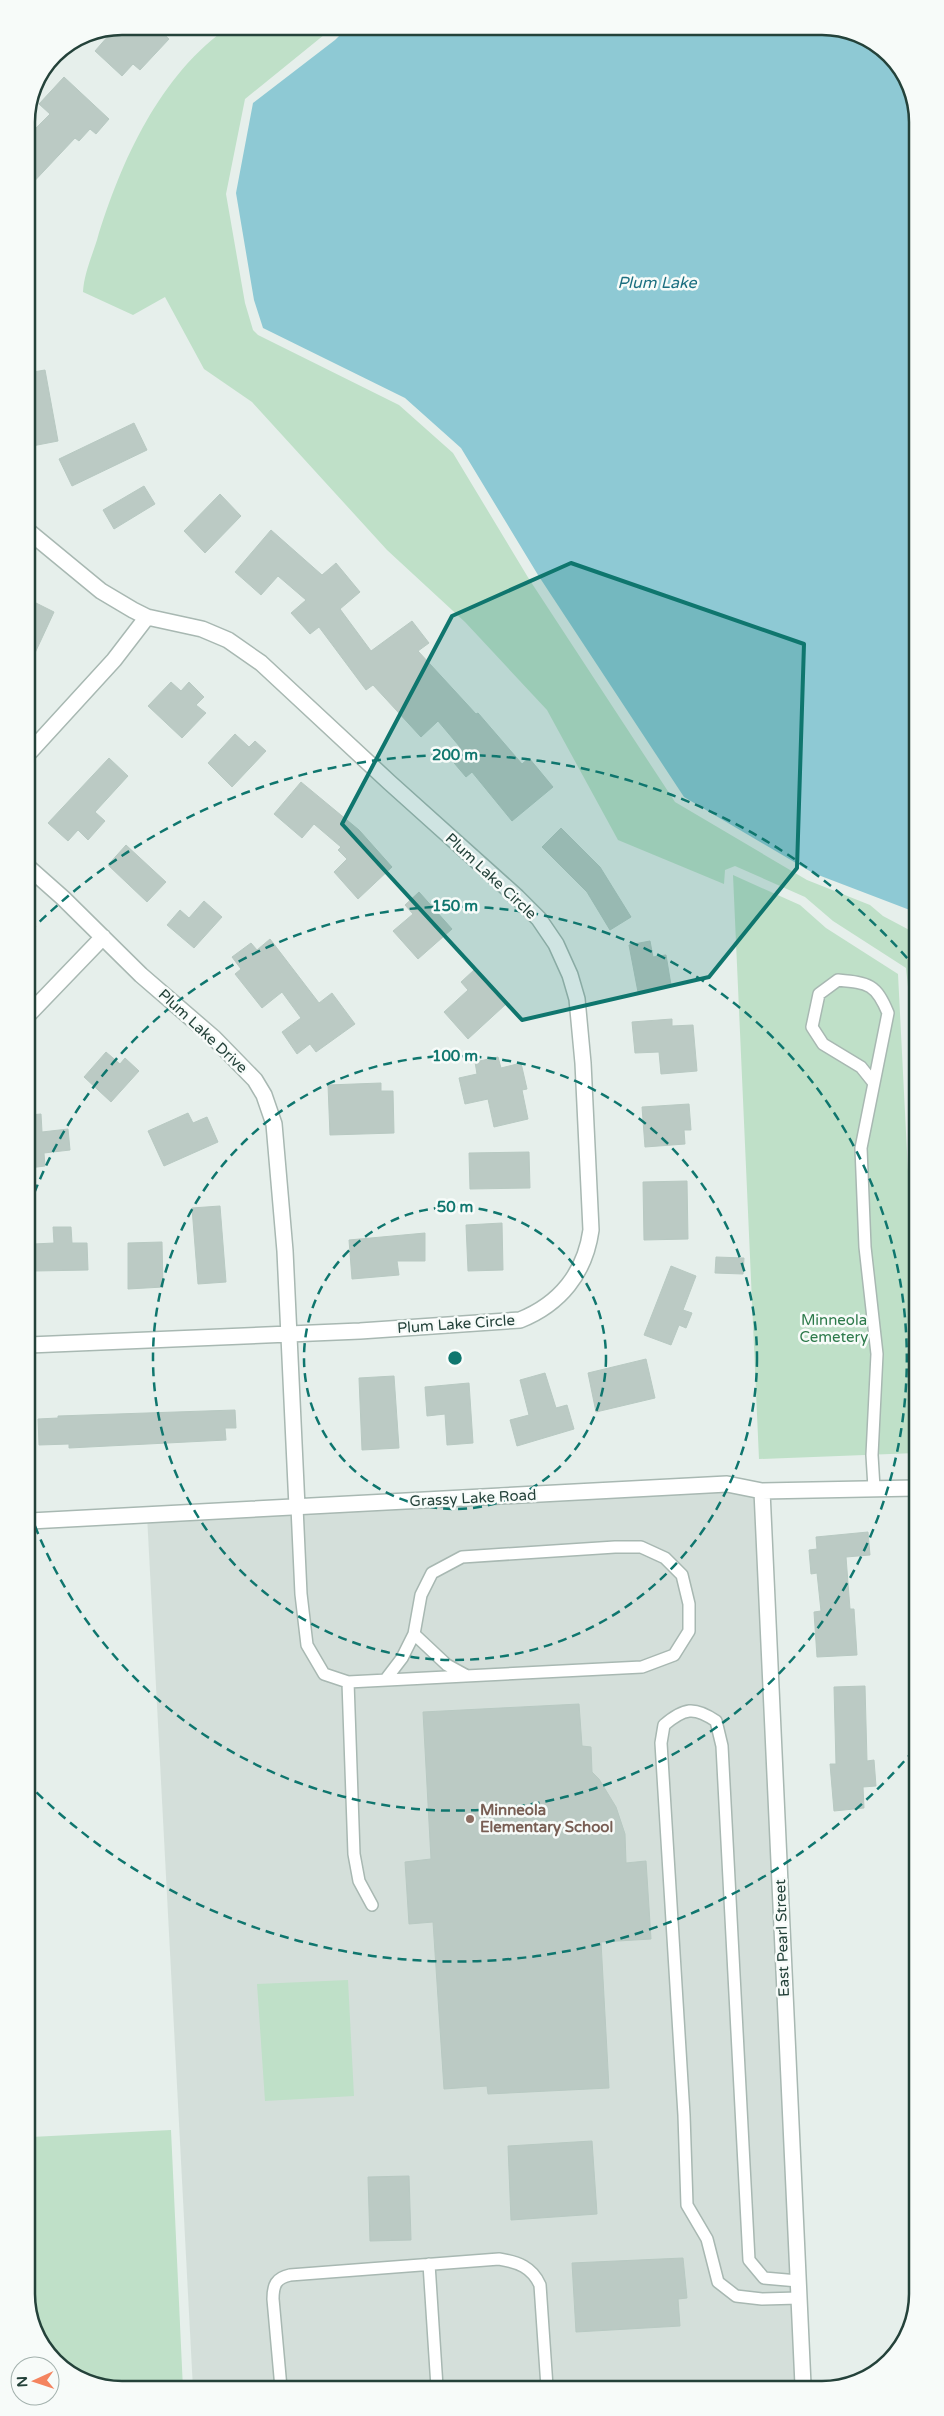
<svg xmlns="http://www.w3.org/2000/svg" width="944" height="2416" font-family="'Varela Round',sans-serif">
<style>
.built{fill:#d4dfda}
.green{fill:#bfe0c8}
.water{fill:#8ec9d4}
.building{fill:#bbcac4;stroke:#b8c9c2}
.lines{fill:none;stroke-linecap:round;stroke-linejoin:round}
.service-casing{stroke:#a8b8b2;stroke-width:14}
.minor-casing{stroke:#a8b8b2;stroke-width:18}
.service{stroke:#fff;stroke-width:11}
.minor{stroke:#fff;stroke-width:15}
.marked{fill:#0f766e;fill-opacity:0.2;stroke:#0f766e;stroke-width:4;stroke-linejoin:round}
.ring{fill:none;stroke:#0f766e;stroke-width:2.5;stroke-dasharray:9 6}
.education-dot{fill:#8d6e63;stroke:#f7fbf9;stroke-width:2}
.labels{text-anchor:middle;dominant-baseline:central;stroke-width:5;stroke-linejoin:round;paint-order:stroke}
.street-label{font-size:15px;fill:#24423a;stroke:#f7fbf9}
.park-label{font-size:15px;fill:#2d7a4b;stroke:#f7fbf9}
.education-label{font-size:15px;font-weight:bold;fill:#785e54;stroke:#f7fbf9;text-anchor:start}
.water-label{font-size:16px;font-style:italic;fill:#1c6f80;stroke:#f7fbf9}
.rim{fill:none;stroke:#24423a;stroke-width:2.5}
.centre{fill:#0f766e;stroke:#f7fbf9;stroke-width:2.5}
.ring-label{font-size:15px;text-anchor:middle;font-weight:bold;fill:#0f766e;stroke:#f7fbf9;stroke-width:5;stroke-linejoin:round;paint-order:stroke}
</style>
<rect width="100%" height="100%" fill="#e6efeb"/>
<!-- built -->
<path class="built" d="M727,1484L762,1491L803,2385L193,2389L147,1515Z"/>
<!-- green -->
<path class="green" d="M230,26H335L245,99L226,194L245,303L253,330L258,335L399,405L453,453L529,579L675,802L807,880L870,905L883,916L915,933V998L909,996L906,968L833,921L805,897L735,866L725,870L724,884L618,840L547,710L465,622L387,550L252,402L204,369L165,297L133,315L83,292C84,274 92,256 97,240C121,161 160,74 230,26Z
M733,875L800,905L826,928L898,974L916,1330V1453L759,1459Z
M348,1980L354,2096L265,2101L257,1984Z
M171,2130L183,2389L116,2390L64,2370L31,2324V2137Z"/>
<!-- water -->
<path class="water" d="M349,26H828L880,46L913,92L915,912L813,873L684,797L538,575L461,448L405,398L263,328L254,300L236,193L253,103L335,40Z"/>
<!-- building -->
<path class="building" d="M122,26H155L169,39L140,70L133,64L122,76L95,51L116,27Z
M64,77L109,119L96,134L90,129L79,141L75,138L27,189L26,138L50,114L39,104Z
M45,370L58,441L27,447V373Z
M134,423L147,450L72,486L59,459Z
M144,486L155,504L114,529L103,510Z
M220,494L241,516L205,553L184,531Z
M271,530L322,575L336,563L360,592L340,609L371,651L412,621L429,643L418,651L476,714L478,713L522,764L529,758L553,787L512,821L472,772L466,777L449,757L460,747L438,721L421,737L373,685L366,690L319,627L310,634L291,613L306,600L278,576L261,595L235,572Z
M28,599L54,612L28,668Z
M171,682L181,691L189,682L204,697L196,705L206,713L182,738L148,706Z
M235,734L249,747L255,741L266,751L232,787L208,763Z
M109,758L128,776L95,812L105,821L88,840L78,830L68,841L48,823Z
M301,782L359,830L392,867L358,899L334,872L347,859L338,850L341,847L314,824L302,838L274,814Z
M561,828L600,867L631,917L610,930L587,892L542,847Z
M126,845L166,882L147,902L108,865Z
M419,892L452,929L418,959L393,931L413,914L405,905Z
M204,901L222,917L194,948L167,925L180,910L189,918Z
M270,939L319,1003L332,993L355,1024L316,1052L310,1044L297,1054L282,1032L301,1018L282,992L262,1008L235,974L241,969L232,957L251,943L257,950Z
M650,941L653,957L666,955L671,985L638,992L629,945Z
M474,970L505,1005L468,1039L444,1012L468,990L461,982Z
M672,1019V1026L693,1025L697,1071L661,1074L659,1052L635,1053L632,1022Z
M106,1052L120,1064L125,1058L139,1071L111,1102L84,1077Z
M498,1057L501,1068L521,1063L527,1089L522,1090L528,1119L494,1127L488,1099L465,1104L459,1078L477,1074L475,1062Z
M381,1083V1091H393L394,1133L330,1135L328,1085Z
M689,1104L691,1130H684L685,1144L645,1147L642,1107Z
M188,1113L193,1123L207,1117L218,1142L164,1166L148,1131Z
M41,1114L42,1132L68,1129L70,1150L44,1153L45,1166L29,1168V1115Z
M529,1152L530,1188L470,1189L469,1153Z
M687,1181L688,1239L644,1240L643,1182Z
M220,1206L226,1282L198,1284L192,1208Z
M502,1223L503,1270L468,1271L466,1225Z
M53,1227H71L72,1243H87L88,1270L35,1271L34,1244L54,1243Z
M425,1233V1261H397L399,1275L352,1279L349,1240Z
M162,1242L163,1287L128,1289V1243Z
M716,1257L744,1258L743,1274L715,1273Z
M671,1266L696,1276L683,1310L692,1313L686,1328L679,1325L671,1345L644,1335Z
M646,1359L655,1398L596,1412L588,1373Z
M545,1373L556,1408L567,1405L574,1429L517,1446L510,1420L529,1415L520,1380Z
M394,1376L399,1448L362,1450L359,1378Z
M469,1383L473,1443L447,1445L445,1414L427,1416L425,1387Z
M235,1410L236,1428H225L226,1440L69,1448V1444L39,1445L38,1419L58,1418V1416Z
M868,1532L870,1555L846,1557L850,1609H854L857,1655L817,1657L814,1612L821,1611L817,1573L811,1574L809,1550L817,1549L816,1537Z
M865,1686L867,1761L874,1760L876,1786L863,1787L864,1808L834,1811L830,1764H836L834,1687Z
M579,1704L582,1746L591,1747L592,1772L599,1779L616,1807L625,1834L626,1863L646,1861L651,1939L601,1942L609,2088L488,2094L487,2086L444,2089L433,1922L409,1924L405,1862L431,1859L423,1712Z
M592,2141L597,2214L511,2220L508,2146Z
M409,2176L411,2240L370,2241L368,2177Z
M683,2258L687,2298L678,2299L680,2326L576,2332L572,2263Z"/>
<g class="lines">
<!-- service casing -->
<g class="service-casing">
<path id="service" d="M873,1082L861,1067L823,1044L812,1027L819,994L838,980C869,983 876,984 888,1013L861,1148L865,1247L877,1354L872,1455L874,1488
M297,1507L301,1594L307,1645L324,1674L348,1682L642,1667L674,1655L689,1631V1604L682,1575L665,1558L641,1547H615L462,1557L432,1573L421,1595L414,1634L402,1658L386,1679
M414,1634L447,1665L467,1676
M348,1682L354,1854L359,1881L372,1905
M429,2264L437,2387
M798,2281L764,2278L749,2260L722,1746L716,1721C694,1706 684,1708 664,1725L661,1743L684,2115L687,2205L707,2239L718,2282L736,2296L762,2299L799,2298
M281,2388L273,2299C273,2285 276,2278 290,2275L499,2259C518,2262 532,2267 540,2285L547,2387"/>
</g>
<!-- minor casing -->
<g class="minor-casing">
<path id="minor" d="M27,530L101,591L133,610L147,617L202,629L228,640L261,663L389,782L517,897L539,919L556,944L570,975L577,999L583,1063L591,1230C585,1273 560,1304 520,1320L360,1331L29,1345
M28,754L114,660L147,617
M28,867L63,898L141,975L214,1038L255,1080L264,1095L274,1124L285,1251L297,1507
M28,1015L103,937
M762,1491L803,2385
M30,1521L727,1484L762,1491L916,1488"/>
</g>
<!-- service -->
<use href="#service" class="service"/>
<!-- minor -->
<use href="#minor" class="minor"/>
</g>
<!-- marked area -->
<path class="marked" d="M571,563L804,644L797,868L709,977L522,1020L342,824L452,616Z"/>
<!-- distance rings -->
<g class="ring">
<circle cx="455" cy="1358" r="151"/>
<circle cx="455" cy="1358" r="302"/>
<path d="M29 1207A452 452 0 1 1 30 1513"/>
<path d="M914 1750A603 603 0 0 1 32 1788M29 932A603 603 0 0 1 914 966"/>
</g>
<!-- markers -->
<circle class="education-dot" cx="470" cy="1819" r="5"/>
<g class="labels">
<!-- street labels -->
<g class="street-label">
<text transform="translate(491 876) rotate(43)">Plum Lake Circle</text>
<text transform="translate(203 1031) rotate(43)">Plum Lake Drive</text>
<text transform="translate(456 1324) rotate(-4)">Plum Lake Circle</text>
<text transform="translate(473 1498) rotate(-3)">Grassy Lake Road</text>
<text transform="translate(782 1938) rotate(-92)">East Pearl Street</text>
</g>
<!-- park labels -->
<g class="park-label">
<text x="834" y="1320">Minneola<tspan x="834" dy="17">Cemetery</tspan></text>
</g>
<!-- education labels -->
<g class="education-label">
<text x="480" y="1810">Minneola<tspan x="480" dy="17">Elementary School</tspan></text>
</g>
<!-- water labels -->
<g class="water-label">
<text x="657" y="283">Plum Lake</text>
</g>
</g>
<!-- crop -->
<path d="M0 0H944V2416H0ZM122 35H822A87 87 0 0 1 909 122V2294A87 87 0 0 1 822 2381H122A87 87 0 0 1 35 2294V122A87 87 0 0 1 122 35Z" fill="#f7fbf9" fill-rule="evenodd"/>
<path class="rim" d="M122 35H822A87 87 0 0 1 909 122V2294A87 87 0 0 1 822 2381H122A87 87 0 0 1 35 2294V122A87 87 0 0 1 122 35Z"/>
<circle cx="455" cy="1358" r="8" class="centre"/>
<g class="ring-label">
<text x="455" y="760">200 m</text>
<text x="455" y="911">150 m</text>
<text x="455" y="1061">100 m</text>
<text x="455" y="1212">50 m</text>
</g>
<!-- north arrow -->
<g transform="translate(35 2381) rotate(267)"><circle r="24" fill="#f7fbf9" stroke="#a3b1ad"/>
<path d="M0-4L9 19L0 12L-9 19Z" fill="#f4845f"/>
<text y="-8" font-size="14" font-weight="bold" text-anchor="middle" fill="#24423a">N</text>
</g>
</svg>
